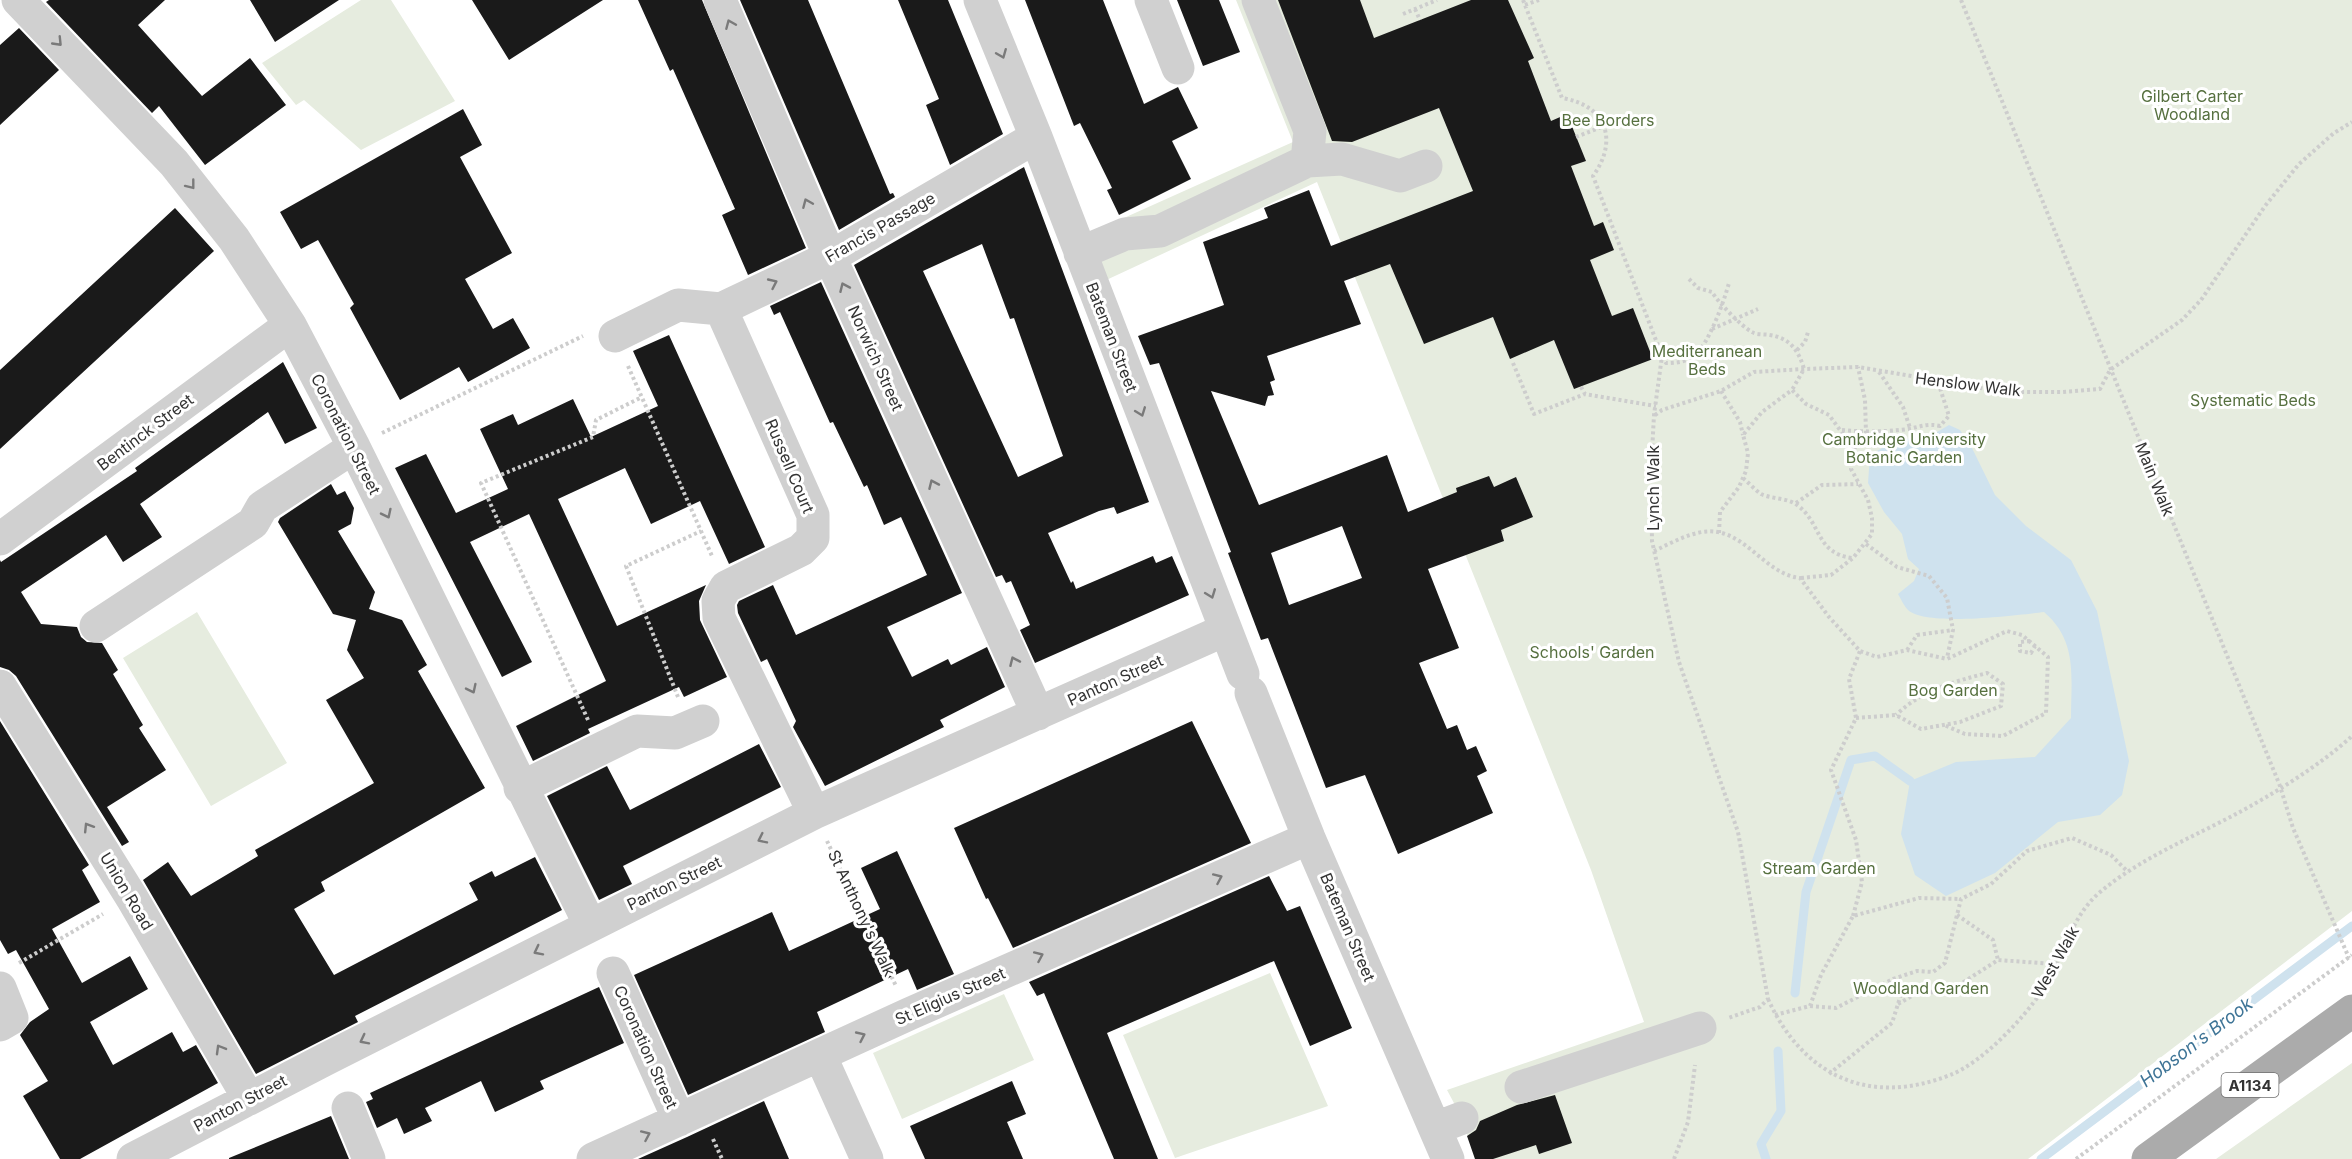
<svg xmlns="http://www.w3.org/2000/svg" width="2352" height="1159" font-family="Inter,sans-serif">
<style>
.green{fill:#e6ecdf}
.water{fill:#cfe2ee}
.lines{fill:none;stroke-linecap:round;stroke-linejoin:round}
.stream{stroke:#cfe2ee;stroke-width:9}
.building{fill:#1a1a1a;fill-rule:evenodd}
.path{stroke:#cdcdcd;stroke-width:4;stroke-dasharray:3 3;stroke-linecap:butt}
.minor{stroke:#d0d0d0;stroke-width:33}
.major{stroke:#ababab;stroke-width:33}
.oneway{stroke:#7a7a7a}
.labels{text-anchor:middle;dominant-baseline:central;stroke-width:6;stroke-linejoin:round;paint-order:stroke}
.shield{fill:#fff;stroke:#707070;stroke-width:1.5}
.shield-label{font-size:15px;font-weight:bold;fill:#333}
.park-label{font-size:16px;fill:#56703f;stroke:#fff}
.street-label{font-size:16px;fill:#333;stroke:#fff}
.water-label{font-size:18px;font-style:italic;fill:#3f7597;stroke:#fff}
</style>
<rect width="100%" height="100%" fill="#fff"/>
<!-- green -->
<path class="green" d="M361,0H391L455,101L361,150L304,100L296,105L262,63Z
M1236,0H2352V911L2028,1159H1475L1462,1118L1447,1090L1644,1022L1591,870L1317,182L1102,282L1086,235L1293,142Z
M197,612L287,763L211,806L123,658Z
M1270,973L1328,1106L1175,1158L1123,1035Z
M1004,994L1034,1060L902,1119L873,1053Z
M2352,1063V1159H2216Z"/>
<!-- water -->
<path class="water" d="M1949,425L1960,430L1972,448L1995,495L2026,526L2071,560L2097,611L2129,761L2122,795L2100,815L2058,822L1995,873L1946,896L1915,875L1901,834L1910,781L1956,762L2035,757L2071,718C2071,677 2078,641 2044,612C2018,615 1926,627 1908,610C1904,606 1901,599 1898,594L1914,581L1919,569L1908,559L1902,534L1884,512L1868,483L1870,455L1898,439L1927,438Z"/>
<g class="lines">
<!-- stream -->
<path class="stream" d="M1795,993L1806,892L1851,760L1875,756L1910,781
M1766,1159L1761,1144L1781,1111L1778,1051
M2041,1159L2352,926"/>
</g>
<!-- building -->
<path class="building" d="M49,0H165L138,25L202,96L250,58L286,105L205,165L159,106L152,113L46,2Z
M250,0H339L275,42Z
M472,0H603L509,60Z
M638,0H702L806,248L748,275L722,215L735,209L673,69L670,71Z
M740,0H808L890,194L893,193L895,197L839,230Z
M898,0H948L1003,134L950,165L926,105L939,99Z
M1025,0H1103L1144,104L1178,87L1198,128L1172,141L1191,179L1119,215L1107,190L1112,188L1080,123L1074,126Z
M1177,0H1219L1240,52L1203,66Z
M1278,0H1360L1374,38L1471,0H1508L1534,58L1528,61L1551,121L1567,114L1586,161L1571,166L1594,226L1603,222L1614,250L1590,260L1612,316L1633,308L1653,359L1574,389L1554,340L1510,359L1493,317L1424,344L1390,264L1344,281L1361,324L1267,356L1275,380L1270,382L1274,395L1268,396L1265,406L1211,391L1259,505L1387,455L1408,512L1457,492L1456,488L1489,476L1494,487L1516,477L1533,517L1501,530L1504,541L1428,569L1459,648L1419,663L1447,729L1457,725L1467,750L1476,746L1487,771L1477,776L1493,813L1398,854L1365,775L1326,788L1268,638L1261,640L1228,553L1231,552L1159,363L1150,365L1138,336L1224,305L1203,242L1268,218L1264,208L1309,190L1331,246L1473,191L1439,108L1352,142L1332,141ZM1342,526L1362,578L1289,605L1271,553Z
M19,28L59,70L0,125V45Z
M463,109L482,145L460,157L512,253L465,279L493,329L513,318L530,348L468,382L459,367L400,400L350,308L354,304L318,240L301,249L280,212Z
M1024,167L1149,502L1117,514L1114,507L1099,511L1048,533L1071,583L1073,581L1076,589L1153,556L1156,563L1172,556L1189,595L1035,663L1020,630L1030,625L1011,581L1006,583L1002,575L996,577L854,265ZM982,244L1010,319L1014,318L1063,456L1018,477L923,271Z
M175,208L214,251L0,449V370Z
M821,282L962,593L887,627L912,677L948,659L951,665L987,647L1005,687L940,720L944,727L825,786L793,727L796,721L767,659L761,662L738,613L737,605L739,601L773,585L796,635L927,575L901,517L884,525L867,485L864,487L833,422L830,423L780,312L774,315L770,306Z
M669,335L765,547L729,564L700,501L651,524L625,468L558,499L617,626L706,585L699,601L700,620L727,677L684,697L679,687L588,729L590,733L533,761L516,726L606,681L529,514L470,542L532,662L502,677L395,468L426,454L456,513L508,489L480,429L513,414L518,425L573,399L591,437L658,406L633,351Z
M283,362L317,428L285,444L268,412L140,504L162,537L123,562L106,535L21,592L41,624L77,627L81,637L87,642L102,643L118,670L113,674L143,725L139,728L166,770L107,807L129,842L122,846L16,676L9,670L0,667V560L1,562L137,471L135,468Z
M331,484L337,495L345,491L354,508L351,524L338,531L375,592L369,609L402,620L427,665L418,671L485,788L321,882L325,891L294,909L334,975L478,900L469,883L492,871L495,877L535,857L562,910L355,1016L358,1022L256,1074L143,880L168,862L191,896L258,856L255,850L374,783L326,700L364,678L347,650L356,620L333,614L278,522L280,518Z
M0,721L89,865L82,870L100,902L52,929L82,983L130,956L148,989L90,1022L113,1065L172,1032L183,1052L196,1045L218,1083L80,1159H60L23,1096L48,1081L20,1035L30,1022L49,1009L16,950L8,954L0,940Z
M1192,721L1251,843L1013,948L988,898L986,899L954,828Z
M759,744L781,787L623,866L632,884L599,900L547,796L607,766L630,810Z
M897,851L954,974L917,990L908,969L817,1012L825,1032L688,1095L634,975L772,912L789,951L880,909L861,868Z
M1269,876L1287,911L1300,906L1352,1028L1310,1046L1274,961L1107,1033L1158,1159H1114L1044,993L1037,996L1029,982Z
M599,987L624,1043L540,1081L544,1089L495,1112L481,1081L425,1108L432,1121L404,1134L397,1118L377,1128L366,1102L373,1099L370,1093Z
M1012,1081L1026,1114L1007,1122L1023,1159H925L910,1126Z
M1555,1095L1572,1143L1539,1154L1536,1145L1493,1159H1475L1467,1136L1476,1130L1480,1121L1517,1105Z
M764,1101L789,1159H638L687,1137Z
M331,1116L349,1159H229V1158Z"/>
<g class="lines">
<!-- path -->
<path class="path" d="M1523,0L1562,98C1606,105 1619,140 1593,176L1662,356L1654,415L1651,471L1652,541L1679,662L1738,832L1768,999L1760,1007L1728,1018
M1961,0L2280,786L2293,828L2349,958
M1525,5L1539,0
M1415,9L1420,20
M1403,14L1437,0
M1576,137L1604,126
M1689,279L1698,288L1712,292C1718,302 1742,327 1752,332C1756,335 1765,334 1770,335C1790,338 1799,351 1804,369L1792,390
M1712,329L1758,309
M1797,350L1805,342L1808,332
M1662,357L1666,363C1676,363 1686,362 1694,356C1709,344 1724,301 1729,283
M1513,363L1534,414L1585,394
M628,366L712,556
M1879,372L1903,407L1910,428
M1581,387L1585,394L1656,406
M1721,391L1740,422L1743,435
M1655,415L1662,410L1721,391L1754,372L1804,369L1858,367L2005,392H2063L2100,389L2110,370L2182,320L2201,300L2265,206L2299,164L2334,133L2352,122
M1842,430C1864,432 1885,432 1908,429C1920,427 1927,423 1940,426L1949,416L1938,382
M382,433L583,336
M1743,478C1749,483 1755,490 1761,494C1772,499 1788,498 1797,505C1822,523 1815,553 1852,558
M1796,503L1822,485L1858,484
M1719,533L1720,512L1739,487L1746,471L1748,453L1743,435L1762,412L1792,390L1806,404L1829,415L1854,449
M1866,544L1897,567L1929,576L1947,598L1953,630L1947,658
M1654,551C1669,544 1685,535 1702,532C1743,525 1763,574 1800,578L1829,617L1860,651L1877,657L1907,650L1947,659L2007,631L2022,635L2048,657L2046,713L2003,736L1965,734L1944,725
M1801,578L1831,575L1853,558L1872,534V518L1868,500L1851,469L1854,449L1866,433L1865,400L1858,367
M2030,641L2020,642V651L2031,653L2035,646
M1907,650L1917,635L1953,630
M678,697L626,566L701,531
M1856,718L1896,715L1921,729L1960,722L2001,706L2003,684L1987,673C1953,682 1922,690 1896,715
M588,720L481,483L593,437L596,420L642,397
M827,841L896,986
M1957,915L1993,940L1998,960
M1853,916L1862,882L1856,840L1831,770L1856,718L1849,679L1860,651
M19,963L103,914
M1768,999C1803,1076 1869,1107 1950,1075C1982,1063 2023,1019 2042,991C2063,960 2069,919 2099,893C2139,859 2189,839 2236,814C2272,795 2322,764 2352,736
M1898,1004L1922,990L1939,994L1959,985L1998,960L2055,964
M1810,1006L1836,1008L1893,979L1917,971L1933,972L1945,963L1961,899L1991,884L2027,851L2072,838L2111,855L2128,872
M1775,1015L1810,1006L1821,975L1853,916L1919,898L1961,899
M1829,1074L1892,1023L1904,985L1893,979
M713,1139L722,1159
M1674,1159L1688,1122L1695,1065
M2076,1159L2352,955"/>
<!-- minor -->
<path class="minor" d="M18,0L174,163L234,239L290,325L354,447L590,925
M720,0L830,257L1038,714
M980,0L1036,137L1243,674
M1151,0L1178,68
M1307,161L1342,159L1400,176L1426,166
M1080,253L1125,234L1160,231L1307,161L1310,131L1258,0
M721,309L813,515V538L801,550L726,587L718,601L719,618L814,813
M721,309L830,257L1036,137
M615,336L678,305L721,309
M0,539L290,325
M96,626L253,523L262,507L354,447
M0,686L132,898L249,1099
M1251,693L1309,838L1448,1159
M520,788L637,731L675,733L703,721
M613,973L679,1120
M0,988L12,1018L0,1025
M820,1055L867,1159
M1521,1087L1700,1028
M348,1108L369,1159
M1436,1128L1462,1118
M133,1159L326,1059L814,813L1225,630
M593,1159L909,1014L1309,838"/>
<!-- major -->
<path class="major" d="M2148,1159L2352,1011"/>
</g>
<!-- one-way arrows -->
<defs><path id="oneway-chevron" d="M-2-3.5L2.5 0L-2 3.5" fill="none" stroke-width="1.6" stroke-linecap="round" stroke-linejoin="round" transform="scale(1.5)"/></defs>
<g class="oneway">
<use href="#oneway-chevron" transform="translate(730 24) rotate(-113)"/>
<use href="#oneway-chevron" transform="translate(58 42) rotate(46)"/>
<use href="#oneway-chevron" transform="translate(1002 54) rotate(68)"/>
<use href="#oneway-chevron" transform="translate(191 185) rotate(52)"/>
<use href="#oneway-chevron" transform="translate(807 203) rotate(-113)"/>
<use href="#oneway-chevron" transform="translate(773 283) rotate(-25)"/>
<use href="#oneway-chevron" transform="translate(844 287) rotate(-114)"/>
<use href="#oneway-chevron" transform="translate(1141 412) rotate(69)"/>
<use href="#oneway-chevron" transform="translate(933 484) rotate(-114)"/>
<use href="#oneway-chevron" transform="translate(387 514) rotate(64)"/>
<use href="#oneway-chevron" transform="translate(1211 594) rotate(69)"/>
<use href="#oneway-chevron" transform="translate(1014 661) rotate(-114)"/>
<use href="#oneway-chevron" transform="translate(472 689) rotate(64)"/>
<use href="#oneway-chevron" transform="translate(88 827) rotate(-122)"/>
<use href="#oneway-chevron" transform="translate(762 839) rotate(154)"/>
<use href="#oneway-chevron" transform="translate(1218 878) rotate(-24)"/>
<use href="#oneway-chevron" transform="translate(538 951) rotate(153)"/>
<use href="#oneway-chevron" transform="translate(1039 956) rotate(-24)"/>
<use href="#oneway-chevron" transform="translate(861 1036) rotate(-25)"/>
<use href="#oneway-chevron" transform="translate(364 1040) rotate(153)"/>
<use href="#oneway-chevron" transform="translate(220 1049) rotate(-120)"/>
<use href="#oneway-chevron" transform="translate(646 1135) rotate(-24)"/>
</g>
<g class="labels">
<!-- shield labels -->
<rect class="shield" x="2221.5" y="1073" width="57" height="24" rx="4.5"/>
<g class="shield-label">
<text x="2250" y="1085">A1134</text>
</g>
<!-- park labels -->
<g class="park-label">
<text x="2192" y="96">Gilbert Carter<tspan x="2192" dy="18">Woodland</tspan></text>
<text x="1608" y="120">Bee Borders</text>
<text x="1707" y="351">Mediterranean<tspan x="1707" dy="18">Beds</tspan></text>
<text x="2253" y="400">Systematic Beds</text>
<text x="1904" y="439">Cambridge University<tspan x="1904" dy="18">Botanic Garden</tspan></text>
<text x="1592" y="652">Schools' Garden</text>
<text x="1953" y="690">Bog Garden</text>
<text x="1819" y="868">Stream Garden</text>
<text x="1921" y="988">Woodland Garden</text>
</g>
<!-- street labels -->
<g class="street-label">
<text transform="translate(880 227) rotate(-30)">Francis Passage</text>
<text transform="translate(1112 337) rotate(69)">Bateman Street</text>
<text transform="translate(876 358) rotate(66)">Norwich Street</text>
<text transform="translate(1968 384) rotate(7)">Henslow Walk</text>
<text transform="translate(145 432) rotate(-37)">Bentinck Street</text>
<text transform="translate(346 434) rotate(63)">Coronation Street</text>
<text transform="translate(790 466) rotate(67)">Russell Court</text>
<text transform="translate(2155 479) rotate(68)">Main Walk</text>
<text transform="translate(1653 488) rotate(-90)">Lynch Walk</text>
<text transform="translate(1115 680) rotate(-24)">Panton Street</text>
<text transform="translate(674 883) rotate(-26)">Panton Street</text>
<text transform="translate(127 891) rotate(59)">Union Road</text>
<text transform="translate(862 913) rotate(65)">St Anthony's Walk</text>
<text transform="translate(1348 927) rotate(67)">Bateman Street</text>
<text transform="translate(2055 962) rotate(-61)">West Walk</text>
<text transform="translate(950 996) rotate(-24)">St Eligius Street</text>
<text transform="translate(646 1047) rotate(66)">Coronation Street</text>
<text transform="translate(240 1103) rotate(-28)">Panton Street</text>
</g>
<!-- water labels -->
<g class="water-label">
<text transform="translate(2196 1042) rotate(-37)">Hobson's Brook</text>
</g>
</g>
</svg>
